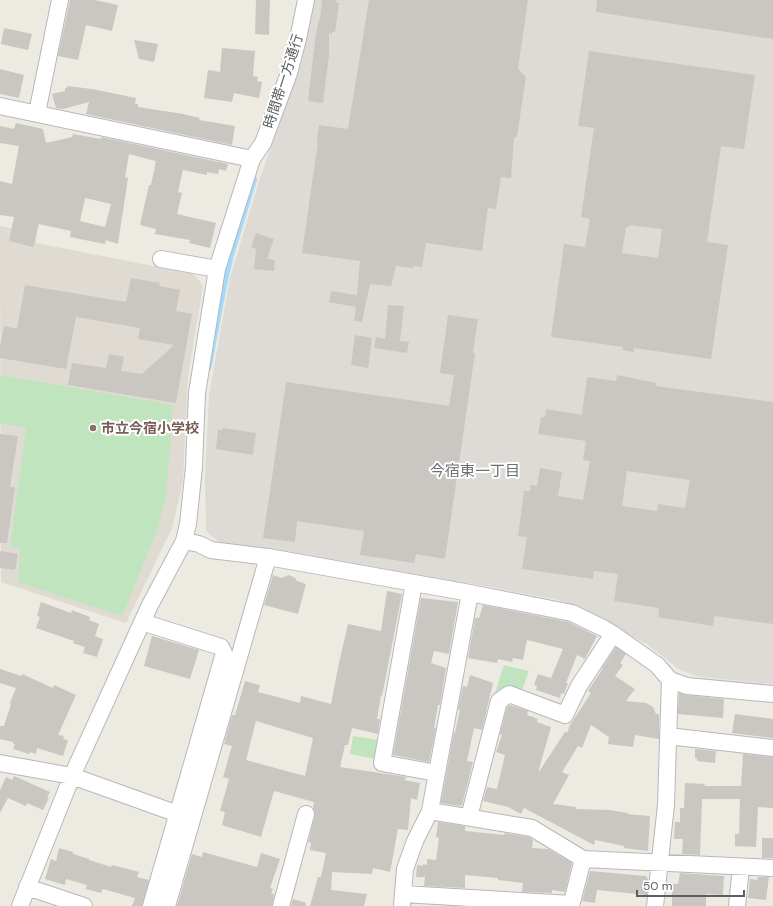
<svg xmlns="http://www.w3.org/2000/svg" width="773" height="906" font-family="'DM Sans','Noto Sans JP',sans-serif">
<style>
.industrial{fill:#dedbd6}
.education{fill:#dfdbd3}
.green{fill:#c0e4be}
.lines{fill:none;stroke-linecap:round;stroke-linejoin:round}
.stream{stroke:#a1dbfd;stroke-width:4.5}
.building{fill:#cac6c1;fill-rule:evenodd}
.street-casing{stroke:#b4b8bc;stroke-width:18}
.street{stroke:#fff;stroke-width:16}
.education-dot{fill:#8d6e63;stroke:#fff;stroke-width:1.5}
.labels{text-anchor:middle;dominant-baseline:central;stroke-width:4;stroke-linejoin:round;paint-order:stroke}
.street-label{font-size:14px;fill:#5a5e62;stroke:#fff}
.education-label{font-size:14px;font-weight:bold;fill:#785e54;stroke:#fff;text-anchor:start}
.neighbourhood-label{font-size:15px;fill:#6b7074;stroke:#fff}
</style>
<rect width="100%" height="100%" fill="#edeae2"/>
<!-- industrial -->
<path class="industrial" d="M314,0H773V684L700,677L680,670L647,644L559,600L468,583L455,585L219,542L206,531L205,477L209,395L230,278L260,178L303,57Z"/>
<!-- education -->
<path class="education" d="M0,226L37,233L36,243L194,274L203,286L188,376L183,481L172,528L126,623L1,582Z"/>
<!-- green -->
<path class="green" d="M0,375L173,405L166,497L156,533L122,616L18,582L20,548L10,547L26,428L0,423Z
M504,665L529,671L522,690L519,692L505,688L495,693Z
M353,736L379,740L376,759L350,754Z"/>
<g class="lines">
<!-- stream -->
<path class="stream" d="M209,368L225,284L232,254L255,179"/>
</g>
<!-- building -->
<path class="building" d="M70,0H95L118,5L112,31L86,25L78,60L58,56Z
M256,0H270L269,35L255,34Z
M322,0H337L336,3H339L335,32H332V34L329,33V56L323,103L308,101L316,33L319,19L320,20Z
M369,0H528L518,69L526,77L517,136L514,138L511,178L501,177L496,209L488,208L482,251L426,243L422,267L413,266V268L396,266L391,286L370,284L362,322L354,321L356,307L329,302L331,291L357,295L360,261L302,253L318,142L317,141L319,125L348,129Z
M597,0H773V39L596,12Z
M4,28L32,34L28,50L1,44Z
M134,40L158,44L154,62L139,59Z
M222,48L255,51L253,76L258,77L257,81L262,82L259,98L234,93L232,102L204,98L208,70L220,72Z
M589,51L755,75L744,149L721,146L707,242L728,245L711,359L634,348V352L622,350L623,347L551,337L564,244L585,247L590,219L581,217L594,128L578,126ZM629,225L662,229L658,258L622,253L626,227H629Z
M0,69L24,75L19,98L0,94Z
M67,86L92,89L136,98L135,104H138V107L183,114L200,118L199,120L235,126L232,145L86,114L89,102L63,109L56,108L52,94L65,91V88H67Z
M16,123L43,129L46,143L72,137L73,134L101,139V137L228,164L226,171L219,169L218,174L207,172V175L183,170L178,192L182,193L177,214L216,223L210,248L189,243L190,240L155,234L156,229L140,225L149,185H151L156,161L129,154L125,177L128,178L118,244L106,240L105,244L70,237L71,231L39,224L33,247L9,241L14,217L0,215V181L12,184L19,146L0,143V126L14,129ZM85,198L111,204L105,227L80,221Z
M256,233L274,239L267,259L275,260L274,271L254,269L256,249L251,247Z
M131,278L160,283L159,286L180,290L176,311L192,314L176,403L68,385L72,363L106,368L109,354L124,357L121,371L142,374L174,345L138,339L140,328L76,317L66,369L0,358V346L4,326L17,329L25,285L126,302Z
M388,305L404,306L400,341L409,342L407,353L374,348L376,337L385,339Z
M448,315L478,319L473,353H475L445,559L416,554L414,563L360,555L364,531L297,521L295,542L263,538L286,382L449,406L454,375L440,373Z
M355,335L372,338L368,368L351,365Z
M617,375L656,383V386L773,402V624L714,616L713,626L658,617L659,608L614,601L618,574L594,571L593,579L522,569L527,537L518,536L524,491H530V485L537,486L540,468L562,472L558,496L583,500L590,461L583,460L586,441L538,434L541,417H545L546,409L582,415L587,377L616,381ZM627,471L690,480L685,508L658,504L657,511L622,506Z
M223,428L256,433L253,455L216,449L218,430H222Z
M0,434L18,436L10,487H15L7,543H0Z
M0,551L18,554L15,570L0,568Z
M273,575L281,578L289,575L295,578L297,581L306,584L298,614L264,605Z
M387,591L402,594L382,696L381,695L377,719H380L378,734L352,728L348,745H345L340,767L407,777L404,780L420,783L417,800L411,798L408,830L398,829L390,872L373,868L372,874L332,872L331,890L367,894L364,906H310L318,877H321L326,853L310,850L311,843L308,842L315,816V811L313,808L314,802L274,791L261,837L222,825L225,812L220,811L229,779L223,777L232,746L224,744L232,715H235L245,681L260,685L258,692L300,703L301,696L331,704L339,663L348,624L381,631ZM256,721L313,738L305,776L246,760Z
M421,598L458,602L449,654L434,651L431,663L446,668L440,705H438L434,728H436L429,762L393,755Z
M41,602L71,613L72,610L90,617L89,620L99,624L95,636L103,639L97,657L83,653L85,647L73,643L74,641L36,628L40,617L37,616Z
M483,605L569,622L597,636L585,659L577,655L566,683H568L564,694L561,693L560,698L536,690L537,686L534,685L538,674L551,678L563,649L527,640L523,660L513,658L512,662L498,659L497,663L468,658L475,618H479Z
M152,636L199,650L190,679L144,666Z
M616,647L626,654L620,663L623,665L615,676L635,689L626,701L646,703L653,707L656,714H659V739L635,735L633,747L608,744L609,737L591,725L582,748L578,746L562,772L569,775L553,804L576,807V809L610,810L628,813L627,814L650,816L648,851L624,848V846L595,840L594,845L524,808L521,814L508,807L483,801L487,787L497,789L505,755L496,752L502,735L500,734L507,707L510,705L528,711L527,715L538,719L537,722L551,727L538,773L565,732L567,733L570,725L591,693L588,691L603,668H602Z
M0,669L21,676L22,674L53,688L54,685L76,695L58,735L64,736L63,739L68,740L63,756L37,748L36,754L30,752L29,754L13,749L15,744H13V742L0,739V726H4L11,704L10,703L16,688L0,683Z
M470,675L493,683L482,730L474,728L467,761L473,762L462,805L460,806L441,803L454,732L455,733L460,710L458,709L463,686L467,687Z
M679,693L686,695L724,699L723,718L678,714Z
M735,714L773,719V738L732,733Z
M695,749L716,751L715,763L697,761V758H695Z
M743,754L773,757V808L758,807L756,847L735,846V834H739L740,799H702L700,855L682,854L683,839H674L675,822H680V808H684L685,783L705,784L704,786H741Z
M14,776L50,792L47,798H49L43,810L27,803L26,806L8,798L0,813V790L6,777L12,780Z
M438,822L465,826V831L504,835L505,833L529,837L533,840L532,848L548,849L572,863L565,892L552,890V893L522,892L523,883L498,880V878L465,875V888L424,886L425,877H416L417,865L423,866V864L427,865V859L436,860L439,838L436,837Z
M762,838H773V858H762Z
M59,848L73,852V854L89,859V860L111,867L112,865L139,872L137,877L149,880L142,906H132L135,898L103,889L101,893L86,889L87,885L66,879L65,885L45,879L51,859L56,861Z
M203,852L257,867L261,853L280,859L270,888L273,889L271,893L274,894L272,906H177L192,854L202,857Z
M590,871L646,876L648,879L647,895L597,890L595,903L582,901Z
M680,873L724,876L723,895L706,894V906H672V884H678Z
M758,877H769L766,900L748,898L750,879L757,880Z
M293,899L306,903V906H291Z"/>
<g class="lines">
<!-- street casing -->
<g class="street-casing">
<path id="street" d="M0,106L252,159
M37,113L60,0
M161,259L217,269
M184,541L199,544L211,550L268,557L470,593L572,613L603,628L613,634L657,665L670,680L687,686L773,694
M414,583L382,763L436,773
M142,622L221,647L224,653L151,906
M668,736L773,748
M0,763L72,776L178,814
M430,811L532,828L583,859L773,868
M469,817L499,701L509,694L565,715L579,686L613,634
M27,887L84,906
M403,894L571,904
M20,906L72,776L128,653L150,605L184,541L188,524L194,467L197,393L217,269L252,159L263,143L289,73L298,39L306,0
M167,906L268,557
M281,906L306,814
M402,906L405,869L415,841L430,811L470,593
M571,906L583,859
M655,906L666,805L670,680
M737,906L741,867"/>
</g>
<!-- street -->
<use href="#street" class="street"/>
</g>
<!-- markers -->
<circle class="education-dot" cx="93" cy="428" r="4"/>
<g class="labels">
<!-- street labels -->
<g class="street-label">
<text transform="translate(283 81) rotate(-72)">時間帯一方通行</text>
</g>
<!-- education labels -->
<g class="education-label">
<text x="101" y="428">市立今宿小学校</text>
</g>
<!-- neighbourhood labels -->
<g class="neighbourhood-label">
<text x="475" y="471">今宿東一丁目</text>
</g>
</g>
<!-- scale -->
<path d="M637 890v6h107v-6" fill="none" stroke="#5a5e62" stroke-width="2"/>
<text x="643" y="890" font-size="12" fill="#5a5e62" stroke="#ffffff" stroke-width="3" paint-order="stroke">50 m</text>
</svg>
